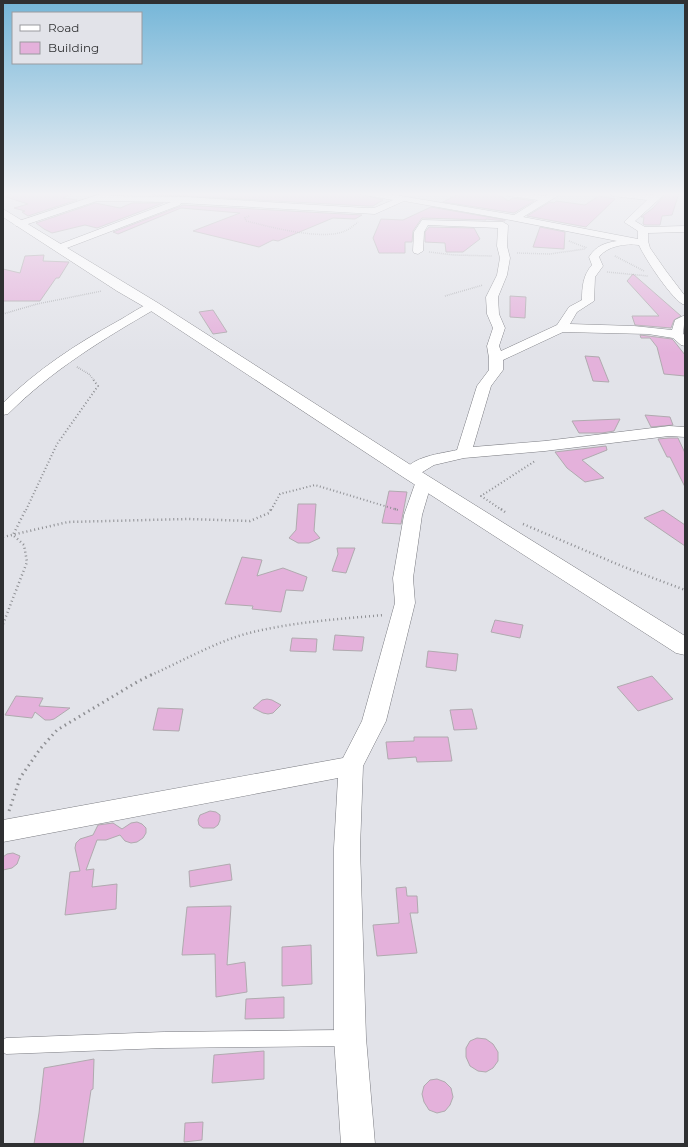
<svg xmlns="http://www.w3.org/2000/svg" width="688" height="1147" font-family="Montserrat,sans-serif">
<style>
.building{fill:#e4b1db;stroke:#b0aaaf}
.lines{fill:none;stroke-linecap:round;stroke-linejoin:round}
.service-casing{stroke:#7a7b81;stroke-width:1}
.minor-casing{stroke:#7a7b81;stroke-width:1}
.secondary-casing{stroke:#7a7b81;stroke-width:1}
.path-far3{stroke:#8e8f93;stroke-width:1.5;stroke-dasharray:0.5 1.5;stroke-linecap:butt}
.path-far2{stroke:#8e8f93;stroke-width:2;stroke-dasharray:1 2.5;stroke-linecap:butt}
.path-far1{stroke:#8e8f93;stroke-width:2.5;stroke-dasharray:1 3;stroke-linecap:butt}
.path{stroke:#8e8f93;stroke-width:3;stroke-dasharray:1.5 4;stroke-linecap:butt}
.service{fill:#fff;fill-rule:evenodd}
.minor{fill:#fff;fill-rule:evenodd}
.secondary{fill:#fff;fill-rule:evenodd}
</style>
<rect width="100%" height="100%" fill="#e2e3e9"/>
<!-- building -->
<path class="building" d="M12,193H74L63,198L77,200L28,216L22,212L25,211L14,208L28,204L6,197Z
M158,193H356L383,200L373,206H366L186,196L152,195Z
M461,193H497L508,201L513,198L534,201L514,213L443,202Z
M667,193H679L672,215L662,216L660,225H645L643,224L644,217H641L652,209Z
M599,196L615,199L586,227L527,216L550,202L554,203L556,201L585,205Z
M95,203L120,208L132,203H163L97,228L85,225L52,233L44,229L36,223Z
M182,205L362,215L355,219L333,218L278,241L273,240L259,247L193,231L240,213L181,208L118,234L113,232L181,206Z
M431,207L505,220V221L486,219V220L422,218L413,231L412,242H405V253H379L373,238L381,219L403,220Z
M429,227L474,228L480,239L463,252H446L445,243L425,242V232Z
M540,227L565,232L564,249L533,247Z
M44,255L43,261L69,262L59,278H56L40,301H3V269L20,273L25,256Z
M633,274L681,316L674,320L671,328L635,325L632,316H659L627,281Z
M510,296L526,297L525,318L510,317Z
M213,310L227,332L213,334L199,312Z
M640,335L672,339L674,341L685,355V376L664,374L657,347L650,338H641Z
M585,356L599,357L609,382L593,381Z
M645,415L670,417L673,425L651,427Z
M620,419L614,431L602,433H579L572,421Z
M669,438H678L685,453V487L670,457H667L658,439Z
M606,446L607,450L582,460L604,478L585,482L567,468L555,452Z
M389,491L407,492L401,524L382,523Z
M298,504H316L314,531L320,538L309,543H298L289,538L296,530Z
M663,510L685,525V546L644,518Z
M337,548H355L346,573L332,571L338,554Z
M242,557L262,560L257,576L283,568L307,577L303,591L286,590L281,612L252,609L253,606L225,604Z
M495,620L523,625L520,638L491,632Z
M335,635L364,637L362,651L333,650Z
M292,638L317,639L316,652L290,651Z
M428,651L458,654L456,671L426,667Z
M652,676L673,699L638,711L617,687Z
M16,696L43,698L39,706L70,708L54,719L50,720H45L35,712L32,718L5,715Z
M267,699L272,700L281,705L273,713L268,714L263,713L253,708L262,700Z
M158,708L183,709L179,731L153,730Z
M472,709L477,729L454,730L450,710Z
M414,737H448L452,761L417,762L416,757L388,759L386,742L414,741Z
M210,811L216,812L220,815V820L218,825L214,828H203L199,825L198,820L200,815Z
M137,822L142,824L146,828V833L143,838L137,842L131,843L125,841L120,835L106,840H97L86,870L94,869L92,887L117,884L116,909L65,915L70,872L80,871L75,848L76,843L80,839L93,835L98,825L113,823L122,829L131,823Z
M13,853L20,856L17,864L12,868L3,870V857L7,854Z
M230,864L232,880L190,887L189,871Z
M406,887L407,896H417L418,913H410L417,953L377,956L373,925L399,923L396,888Z
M231,906L227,965L245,962L247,992L216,997L215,954L182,955L187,907Z
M311,945L312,984L282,986V947Z
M284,997V1018L245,1019L246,999Z
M477,1038L486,1039L493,1044L498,1052V1061L493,1068L486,1072L478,1071L470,1066L466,1057V1048L470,1041Z
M264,1051V1079L212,1083L214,1055Z
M94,1059L93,1089L91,1090L83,1144H34L39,1113L44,1068Z
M437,1079L445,1082L451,1088L453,1097L450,1105L445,1111L437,1113L429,1110L424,1102L422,1094L424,1086L430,1080Z
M203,1122L202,1140L184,1142L185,1123Z"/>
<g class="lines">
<!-- service casing -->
<g class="service-casing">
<path id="service" d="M347,1030L352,1033L355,1038L352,1043L347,1046L164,1048L6,1054L3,1052V1040L6,1038L164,1032Z"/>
</g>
<!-- minor casing -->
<g class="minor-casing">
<path id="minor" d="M3,193H11L3,197Z
M103,193H111V196L186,197L366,208H374L393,200L370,196L366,193H383L514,215L538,200L509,196L505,193H523L545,196L550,193H560L559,195L523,217L638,239V231L624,222L647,200L613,196L609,193H631L652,195L656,193H666L635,221L645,227L685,226V232L648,233V241L650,248L666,271L685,296V305C674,303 644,257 639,245C626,243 607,246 599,257L603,266L595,277L594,301L577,312L570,324L634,326L672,330L675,320L685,315L683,334L685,335V346L681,345L673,338L648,334L563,332L503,360V370L491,386L473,447L545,441L669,426L685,427V437L669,436L545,451L464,458L434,465L416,476L410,478L404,476L402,473C413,456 439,454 457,450L477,386L489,370V358L487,346L493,328L487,314L486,297L497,275L500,258L497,246L498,228L428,225L424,232L423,251L418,254L414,253L413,251L414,232L422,220L503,222L508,225L507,246L510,258L507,275L498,297L499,314L505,328L499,346L501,351L557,325L569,307L582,300C582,287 583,275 592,265L589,257C596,246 604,243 617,241L505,219L404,201L375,214L181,203L180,205L59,251L54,248L55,246L171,202L97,201L22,226H16L14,224L16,222Z
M153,302L157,304L159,306L157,308C103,339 52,370 8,414L3,415V403C37,370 76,344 118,321C129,315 141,306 153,302Z
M424,476L430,478L432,481L422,515L413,578L415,603L386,721L363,766L360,848L366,1038L375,1144H341L334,1038V848L338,778L3,842V820L343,758L362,721L395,603L393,578L404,515L416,481L418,478Z"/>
</g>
<!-- secondary casing -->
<g class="secondary-casing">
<path id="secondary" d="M3,209L158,303L417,469L685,636V655L676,653L403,477L148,309L117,291L3,217Z"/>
</g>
<!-- path-far3 -->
<path class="path-far3" d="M249,216L245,218L246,221C271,227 322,241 345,231C350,229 354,225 358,222
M569,241L587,248
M429,252L454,255L492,256
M517,253L549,254L585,249
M615,256L644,271
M607,272L648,276
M445,296L483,285
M3,314L37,304L102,291
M77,367L89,374L93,379"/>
<!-- path-far2 -->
<path class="path-far2" d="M26,510L57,444L98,386L92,378
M271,510L280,494L315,485L398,510
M502,510L481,496L535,461"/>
<!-- path-far1 -->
<path class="path-far1" d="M395,509L398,510
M501,509L505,512
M523,524L624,567L685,590
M3,537L68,522L188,519L250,521L269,513L271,509
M3,624L27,562L24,545L13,535L26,509
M151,675C183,661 215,642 249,633C293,622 339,619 384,615"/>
<!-- path -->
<path class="path" d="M9,811L20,778L40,749L57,730L137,682L153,674"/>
<!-- service -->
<use href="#service" class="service"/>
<!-- minor -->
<use href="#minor" class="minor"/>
<!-- secondary -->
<use href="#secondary" class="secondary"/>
</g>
<!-- sky -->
<linearGradient id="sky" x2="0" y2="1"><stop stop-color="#75b6d8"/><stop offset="0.55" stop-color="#f2f2f5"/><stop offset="1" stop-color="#f2f2f5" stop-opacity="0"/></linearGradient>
<rect width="688" height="353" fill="url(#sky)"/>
<!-- border -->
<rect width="688" height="1147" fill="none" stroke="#2f3032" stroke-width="8"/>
<!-- legend -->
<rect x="12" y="12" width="130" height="52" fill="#e2e3e9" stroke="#9a9ba0"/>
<rect x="20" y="25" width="20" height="6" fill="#ffffff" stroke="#9a9ba0"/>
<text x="48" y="32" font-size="12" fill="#2f3032">Road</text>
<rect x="20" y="42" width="20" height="12" fill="#e4b1db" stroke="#9a9ba0"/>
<text x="48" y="52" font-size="12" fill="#2f3032">Building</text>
</svg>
